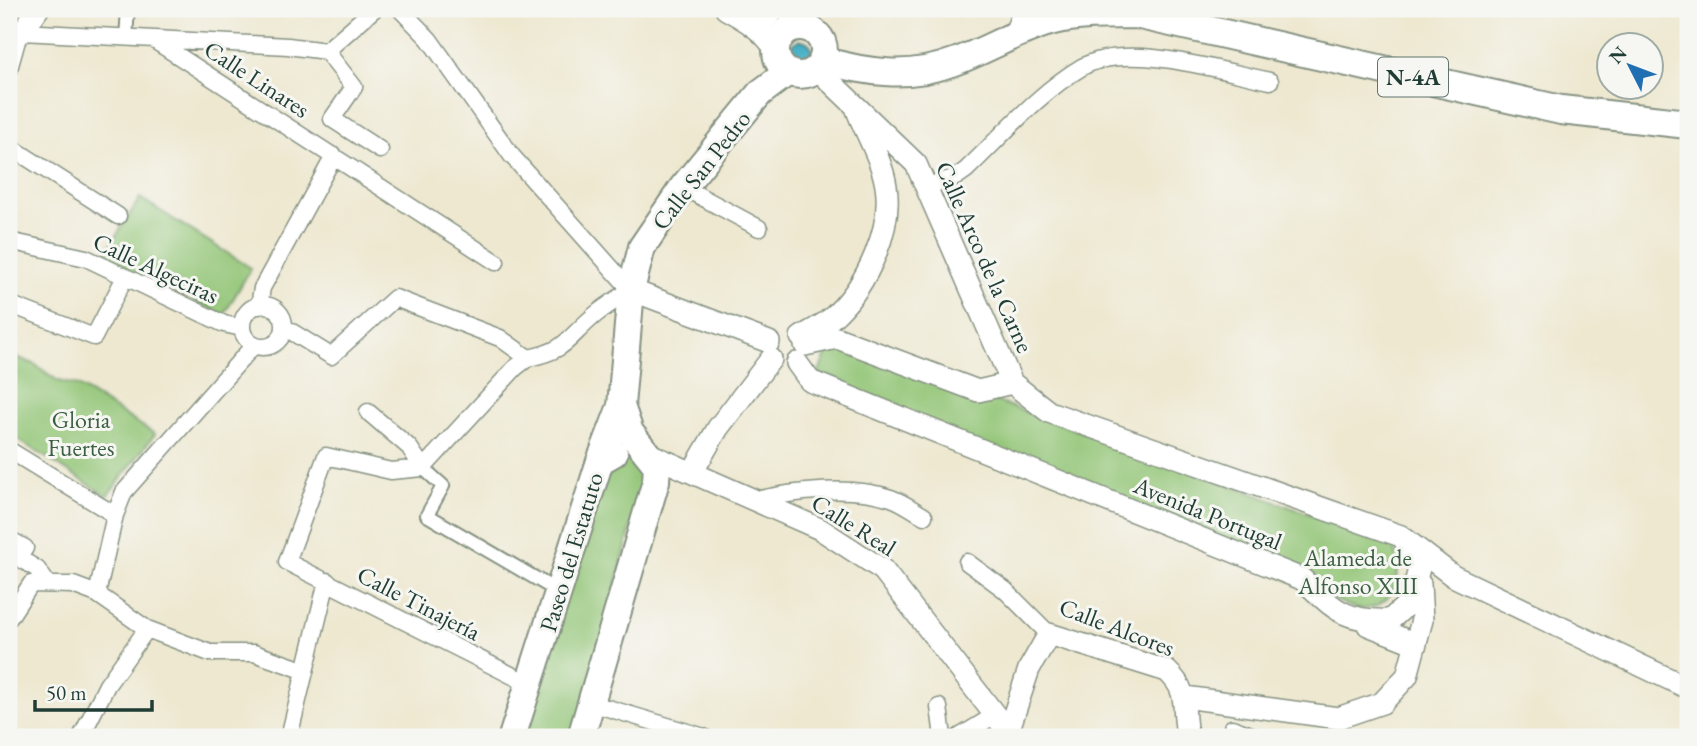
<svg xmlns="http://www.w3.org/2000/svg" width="1697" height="746" font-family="'EB Garamond',serif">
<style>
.green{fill:#92c576;stroke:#588155;stroke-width:2}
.water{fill:#46b0c5;stroke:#32767c;stroke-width:2}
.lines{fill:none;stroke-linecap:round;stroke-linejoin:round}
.pedestrian-casing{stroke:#869282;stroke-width:16}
.minor-casing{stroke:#869282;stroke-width:19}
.tertiary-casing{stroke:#869282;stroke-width:24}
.primary-casing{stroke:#869282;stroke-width:30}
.trunk-casing{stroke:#869282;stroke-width:32}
.pedestrian{stroke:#fff;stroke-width:12}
.minor{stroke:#fff;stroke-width:16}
.tertiary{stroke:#fff;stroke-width:21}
.primary{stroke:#fff;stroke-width:26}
.trunk{stroke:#fff;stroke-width:28}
.labels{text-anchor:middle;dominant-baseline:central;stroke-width:6;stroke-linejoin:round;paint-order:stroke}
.shield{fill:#f6f6f2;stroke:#60746d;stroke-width:2}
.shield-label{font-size:23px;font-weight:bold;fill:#1f3d34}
.street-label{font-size:24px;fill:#1f3d34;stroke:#f6f6f2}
.park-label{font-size:24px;fill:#3c5f44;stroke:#f6f6f2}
</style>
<rect width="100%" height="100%" fill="#f6f6f2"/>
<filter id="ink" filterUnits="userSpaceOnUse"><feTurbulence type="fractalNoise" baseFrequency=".0143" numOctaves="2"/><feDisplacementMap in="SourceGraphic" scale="14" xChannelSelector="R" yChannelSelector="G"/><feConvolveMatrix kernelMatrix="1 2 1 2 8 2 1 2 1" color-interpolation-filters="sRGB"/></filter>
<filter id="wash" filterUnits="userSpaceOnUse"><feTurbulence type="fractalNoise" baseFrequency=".00686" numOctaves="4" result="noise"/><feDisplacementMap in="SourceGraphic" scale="28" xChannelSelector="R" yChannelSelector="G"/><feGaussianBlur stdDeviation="1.57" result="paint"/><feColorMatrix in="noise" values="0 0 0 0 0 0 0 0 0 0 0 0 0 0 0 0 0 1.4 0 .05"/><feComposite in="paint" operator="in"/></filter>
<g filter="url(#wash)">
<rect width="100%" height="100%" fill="#eee8d0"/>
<!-- green -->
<path class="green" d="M140,198L251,268L224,315L102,258Z
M832,342L1379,539L1395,549C1404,580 1392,611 1356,609L816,378Z
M9,354L34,364L58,381L78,386L155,434L107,496L9,434Z
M620,454H636L648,463L576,737H521L605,465Z"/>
<!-- water -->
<path class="water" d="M790 51a11 11 0 1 1 22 0a11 11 0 1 1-22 0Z"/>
</g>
<g filter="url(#ink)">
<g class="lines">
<!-- pedestrian casing -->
<g class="pedestrian-casing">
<path id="pedestrian" d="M126,38L128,9
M423,468L443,486L427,515L559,592"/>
</g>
<!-- minor casing -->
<g class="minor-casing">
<path id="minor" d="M400,9L429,39L512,156L631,290C619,298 606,306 595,315C566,339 568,350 528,358
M784,9L799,27
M746,18L765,23L779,9
M22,32L288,46L326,51L354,87L332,119L380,150
M1011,36L1022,9
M157,42L496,262
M326,51L374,9
M9,69L18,37
M9,146L118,216
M683,187L759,228
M925,187L956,177L966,170C1002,136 1038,93 1082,67C1127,41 1221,71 1270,81
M9,241L86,258L224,324L242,328
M9,304L94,337L125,277
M242 326a21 21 0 1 1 42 0a21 21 0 1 1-42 0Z
M259,306L262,288L334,156
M284,327L331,356L395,298L500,338L528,358L515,368L423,468
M368,412L409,447L423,468
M9,450L115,515
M423,468L391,471L326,456L287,562L529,684
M756,500C795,491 852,485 891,498C903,502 913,510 924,516
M9,539L25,548L19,558L37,569L47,583
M967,562L1005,590L1049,634
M97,594L115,515L124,492L254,345
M9,618L31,584L73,585L97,594L147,629L210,653H254L303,670
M592,693L601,706L704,737
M939,707L943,737
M1232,728L1256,737
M81,737L107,685L147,629
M289,737L327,581
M959,737L995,715"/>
</g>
<!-- tertiary casing -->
<g class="tertiary-casing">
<path id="tertiary" d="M726,9C746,20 763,30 776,50
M9,40L22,32L38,9
M816,68L916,164L1012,383L1049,412L1401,536L1453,576L1688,688
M631,290L769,342
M801,337C813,330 828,323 837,313C867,284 893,228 886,186C882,160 866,134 857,110
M805,345L837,338L978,391L1012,383
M797,363L810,381L1302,579C1335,609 1343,622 1390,620L1411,601L1419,568L1406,544
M645,452L820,529L883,570L1012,737
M693,471L718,428L771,359
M1368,625L1416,644
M1185,697L1338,718L1382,703L1407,676L1422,620L1420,584
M1008,732L1029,669L1049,634L1167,671C1192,694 1180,709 1188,737"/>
</g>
<!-- primary casing -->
<g class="primary-casing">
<path id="primary" d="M776 51a24 24 0 1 1 48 0a24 24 0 1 1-48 0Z
M822,60C867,73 909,79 954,62C988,50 1018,30 1054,21C1081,14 1111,16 1140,15
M600,461L621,406L631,290L642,247L683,187L760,93L788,72
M512,737L600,461L614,453
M581,737L656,481L657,466L630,432L621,406"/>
</g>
<!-- trunk casing -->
<g class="trunk-casing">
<path id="trunk" d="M1140,15L1561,110L1688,124"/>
</g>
<!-- pedestrian -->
<use href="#pedestrian" class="pedestrian"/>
<!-- minor -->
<use href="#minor" class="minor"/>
<!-- tertiary -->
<use href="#tertiary" class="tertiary"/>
<!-- primary -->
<use href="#primary" class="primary"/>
<!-- trunk -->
<use href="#trunk" class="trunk"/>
</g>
</g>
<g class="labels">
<!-- shield labels -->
<rect class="shield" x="1378" y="57.5" width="70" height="39" rx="5"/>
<g class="shield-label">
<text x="1413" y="77">N-4A</text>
</g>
<!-- street labels -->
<g class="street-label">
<text transform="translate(257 79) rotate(33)">Calle Linares</text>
<text transform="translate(701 170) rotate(-52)">Calle San Pedro</text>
<text transform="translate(985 257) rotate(66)">Calle Arco de la Carne</text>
<text transform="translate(156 268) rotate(25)">Calle Algeciras</text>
<text transform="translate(1208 513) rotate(22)">Avenida Portugal</text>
<text transform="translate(854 525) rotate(32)">Calle Real</text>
<text transform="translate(571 552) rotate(-73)">Paseo del Estatuto</text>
<text transform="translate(419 603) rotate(27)">Calle Tinajería</text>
<text transform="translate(1117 627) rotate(21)">Calle Alcores</text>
</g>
<!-- park labels -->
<g class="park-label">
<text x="81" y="419">Gloria<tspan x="81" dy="28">Fuertes</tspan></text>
<text x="1358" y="557">Alameda de<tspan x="1358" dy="28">Alfonso XIII</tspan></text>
</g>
</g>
<!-- margin -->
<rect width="1697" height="746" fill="none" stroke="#f6f6f2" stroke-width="35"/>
<!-- north arrow -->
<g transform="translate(1630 66) rotate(312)"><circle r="33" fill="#f6f6f2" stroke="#a0aca6" stroke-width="2"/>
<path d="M0-5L12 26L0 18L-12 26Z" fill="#1f6fb2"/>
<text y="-10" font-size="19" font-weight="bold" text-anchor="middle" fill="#1f3d34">N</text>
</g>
<!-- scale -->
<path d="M35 700v10h117v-10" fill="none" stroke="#1f3d34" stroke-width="3.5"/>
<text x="46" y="700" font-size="21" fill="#1f3d34" stroke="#f6f6f2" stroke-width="5" paint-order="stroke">50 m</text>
</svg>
